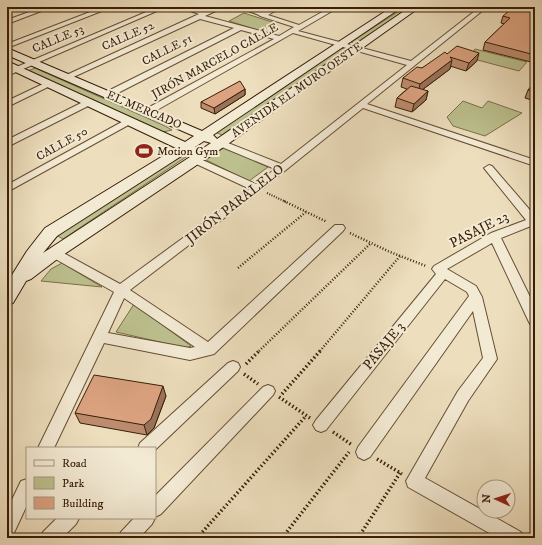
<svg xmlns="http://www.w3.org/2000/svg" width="542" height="545" font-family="'IM FELL DW Pica',serif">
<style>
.green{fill:#bcc08e;stroke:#7a6f4a}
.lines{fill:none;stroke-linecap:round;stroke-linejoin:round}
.street-casing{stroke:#654e34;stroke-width:2}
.secondary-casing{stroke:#381e07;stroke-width:2}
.path-far2{stroke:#381e07;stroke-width:2;stroke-dasharray:1 1.5;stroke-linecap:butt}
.path-far1{stroke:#381e07;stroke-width:2.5;stroke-dasharray:1 2;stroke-linecap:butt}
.path{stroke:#381e07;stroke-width:3.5;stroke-dasharray:1.5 2.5;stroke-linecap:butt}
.street{fill:#f3ead4;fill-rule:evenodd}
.secondary{fill:#f3ead4;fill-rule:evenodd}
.wall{fill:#bd8c6f;stroke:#381e07}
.shaded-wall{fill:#9a725a;stroke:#381e07}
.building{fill:#dca381;stroke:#381e07}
.labels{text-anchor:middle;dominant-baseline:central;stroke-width:4;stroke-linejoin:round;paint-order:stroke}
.far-street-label{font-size:12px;fill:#381e07;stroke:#f3ead4}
.far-poi-label{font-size:12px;fill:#381e07;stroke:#f3ead4;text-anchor:start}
.street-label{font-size:14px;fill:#381e07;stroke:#f3ead4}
</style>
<rect width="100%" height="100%" fill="#eddebd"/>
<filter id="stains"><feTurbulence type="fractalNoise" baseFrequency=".005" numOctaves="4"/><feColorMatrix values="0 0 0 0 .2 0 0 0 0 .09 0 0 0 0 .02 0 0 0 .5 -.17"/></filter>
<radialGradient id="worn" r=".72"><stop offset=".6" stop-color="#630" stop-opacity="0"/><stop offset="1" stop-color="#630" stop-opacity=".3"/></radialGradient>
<!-- green -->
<path class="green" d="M405,7H413L357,44L351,42Z
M244,13L275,23L261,31L229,21Z
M341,48L348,50L222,135L215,132Z
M475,49L527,62L519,71L470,58Z
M35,68L165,126L172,130L159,133L28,71Z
M463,101L482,108L488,101L522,113L485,136L453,126L447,117Z
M225,147L268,167L249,181L206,160Z
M182,152L189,155L63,239L56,235Z
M62,263L102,287L41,281L51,269Z
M134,304L191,346L186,348L116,332Z"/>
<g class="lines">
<!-- street casing -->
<g class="street-casing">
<path id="street" d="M43,7H52L7,24V20Z
M103,7H112L7,48V44Z
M158,7H166L7,76V71Z
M179,7H189L205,12L216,7H224L205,16L279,36L294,27L260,16L259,15L238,7H248L264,12L274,7H282L268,15L299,25L331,7H339L298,31L411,61L480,7H487L367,104L535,160V166L363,108L261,190L130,290L208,342L335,225H343L345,228L343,231L214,354L190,360L104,343L54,448H38L114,292L50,256L48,253L50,250H58L120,284L250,189L192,162L190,160L192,158H198L256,184L275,169L217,145L215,143L217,141H223L281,164L407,65L293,33L150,114H144L143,112L144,110L274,39L241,30L110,97H104V93L234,28L200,19L69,79H63L62,77L199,14ZM124,298L195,347L190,348L108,333Z
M498,7H509L535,13V17Z
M47,82H53L54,84L7,107V101Z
M89,99L92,100L93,102L92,104L7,147V140Z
M129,118L132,119L133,121L132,123L7,192V185Z
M489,165L492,166L535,216V228L531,226L501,238L535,307V325L530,324L528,320L492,243L447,269L476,286L482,297L497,359L468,401L425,478L521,532L524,538H498L408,487L406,481L458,391L483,358L473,311L370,457L364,460L358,457L356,452L358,447L469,296L467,292L445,279L326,430L321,432L316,430L313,425L316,420L436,274L432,269L434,266L491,233L526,220L484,168Z
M233,361L238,363L240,367L238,371L155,450V448H138L140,443L228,363Z
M268,385L273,387L275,391L273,395L161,514L155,517V496L263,387Z
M27,479V505L13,535L7,538V510L21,481Z
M57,518H79L76,524L62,538H40L43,532Z
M134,518H155L152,524L139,538H118L121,532Z"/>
</g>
<!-- secondary casing -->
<g class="secondary-casing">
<path id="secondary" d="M392,7H402L213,135L217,139L410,7H420L225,146L60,257L31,279L26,281L13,303L7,305V283L27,251L45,228L176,148L7,68V61L185,142L194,136L7,55V48L202,131ZM204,141L211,143L199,151L195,147ZM186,153L193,155L43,253L57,236Z"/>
</g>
<!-- path-far2 -->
<path class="path-far2" d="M267,193L286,202"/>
<!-- path-far1 -->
<path class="path-far1" d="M284,201L327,222
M350,233L390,252L426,266
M238,268L306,212
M259,351L371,243
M320,351L400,256"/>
<!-- path -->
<path class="path" d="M246,364L260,350
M244,374L258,384
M282,394L321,350
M279,397L310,418
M333,432L352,445
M377,459L402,474
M197,538L306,416
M282,538L349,452
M358,538L400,473"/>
<!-- street -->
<use href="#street" class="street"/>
<!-- secondary -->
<use href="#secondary" class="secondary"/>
</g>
<!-- wall -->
<path class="wall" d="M535,13V63L483,50L485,42L504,24L501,23L503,16Z
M447,54L477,61L466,71L450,66V69L422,90L428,91L426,100L412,112L395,107L397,98L407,89L401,87L403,78L422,68Z
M535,82V101L525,98L528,90Z
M245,89V95L215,114L201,108V102Z
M166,396L154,428L147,435L80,423L75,413Z"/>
<!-- shaded-wall -->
<path class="shaded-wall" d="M479,53L477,61L466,71L469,63Z
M452,60L450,69L418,93L420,84Z
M245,89V95L215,114L214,108Z
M428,91L426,100L412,112L414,104Z
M163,386L166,396L154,428L147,435L144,425Z"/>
<!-- building -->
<path class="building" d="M514,7L535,13V55L485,42L510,18L503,16Z
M457,46L479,53L469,63L450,57L452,60L420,84L403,78L417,67L422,68L445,52L447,54Z
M240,81L245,89L214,108L201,102Z
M535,82V92L528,90Z
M411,86L428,91L414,104L397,98Z
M94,375L163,386L151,419L144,425L75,413Z"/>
<!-- icons -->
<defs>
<g id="stadium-bare" transform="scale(1.38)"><path d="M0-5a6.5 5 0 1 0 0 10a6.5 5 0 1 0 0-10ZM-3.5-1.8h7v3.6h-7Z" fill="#8f2418" stroke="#f3ead4" stroke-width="2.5" paint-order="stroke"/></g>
</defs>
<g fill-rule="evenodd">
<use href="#stadium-bare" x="144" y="151"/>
</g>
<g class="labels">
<!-- far-street labels -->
<g class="far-street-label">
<text transform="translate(128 36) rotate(-24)">CALLE 52</text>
<text transform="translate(58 39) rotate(-23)">CALLE 53</text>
<text transform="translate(167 50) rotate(-27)">CALLE 51</text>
<text transform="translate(215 61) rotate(-29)">JIRÓN MARCELO CALLE</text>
<text transform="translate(297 90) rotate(-35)">AVENIDA EL MURO OESTE</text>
<text transform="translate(144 110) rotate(23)">EL MERCADO</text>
<text transform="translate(62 144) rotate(-29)">CALLE 50</text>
</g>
<!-- far-poi labels -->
<g class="far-poi-label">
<text x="157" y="151">Motion Gym</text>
</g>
<!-- street labels -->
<g class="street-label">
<text transform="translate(235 204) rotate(-38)">JIRÓN PARALELO</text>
<text transform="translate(479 230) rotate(-27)">PASAJE 23</text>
<text transform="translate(384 346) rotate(-51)">PASAJE 3</text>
</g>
</g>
<!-- margin -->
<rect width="542" height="545" fill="none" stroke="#eddebd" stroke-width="24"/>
<rect x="8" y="8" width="526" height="529" fill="none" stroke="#381e07" stroke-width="2"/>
<rect x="12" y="12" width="518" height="521" fill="none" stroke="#381e07"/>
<!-- legend -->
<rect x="26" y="447" width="130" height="72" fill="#f3ead4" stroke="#a89882"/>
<rect x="34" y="460" width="20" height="6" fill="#f3ead4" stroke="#a89882"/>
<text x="62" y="467" font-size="12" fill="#381e07">Road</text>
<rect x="34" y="477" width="20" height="12" fill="#bcc08e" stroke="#a89882"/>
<text x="62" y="487" font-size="12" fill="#381e07">Park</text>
<rect x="34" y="497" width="20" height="12" fill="#dca381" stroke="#a89882"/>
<text x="62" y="507" font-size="12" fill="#381e07">Building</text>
<!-- north arrow -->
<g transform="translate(496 499) rotate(273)"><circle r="19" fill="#f3ead4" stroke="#a89882"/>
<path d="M0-3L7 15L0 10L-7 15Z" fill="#8f2418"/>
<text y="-6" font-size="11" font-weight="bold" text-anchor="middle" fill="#381e07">N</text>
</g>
<rect width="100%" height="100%" filter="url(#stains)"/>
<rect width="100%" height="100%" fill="url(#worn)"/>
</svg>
